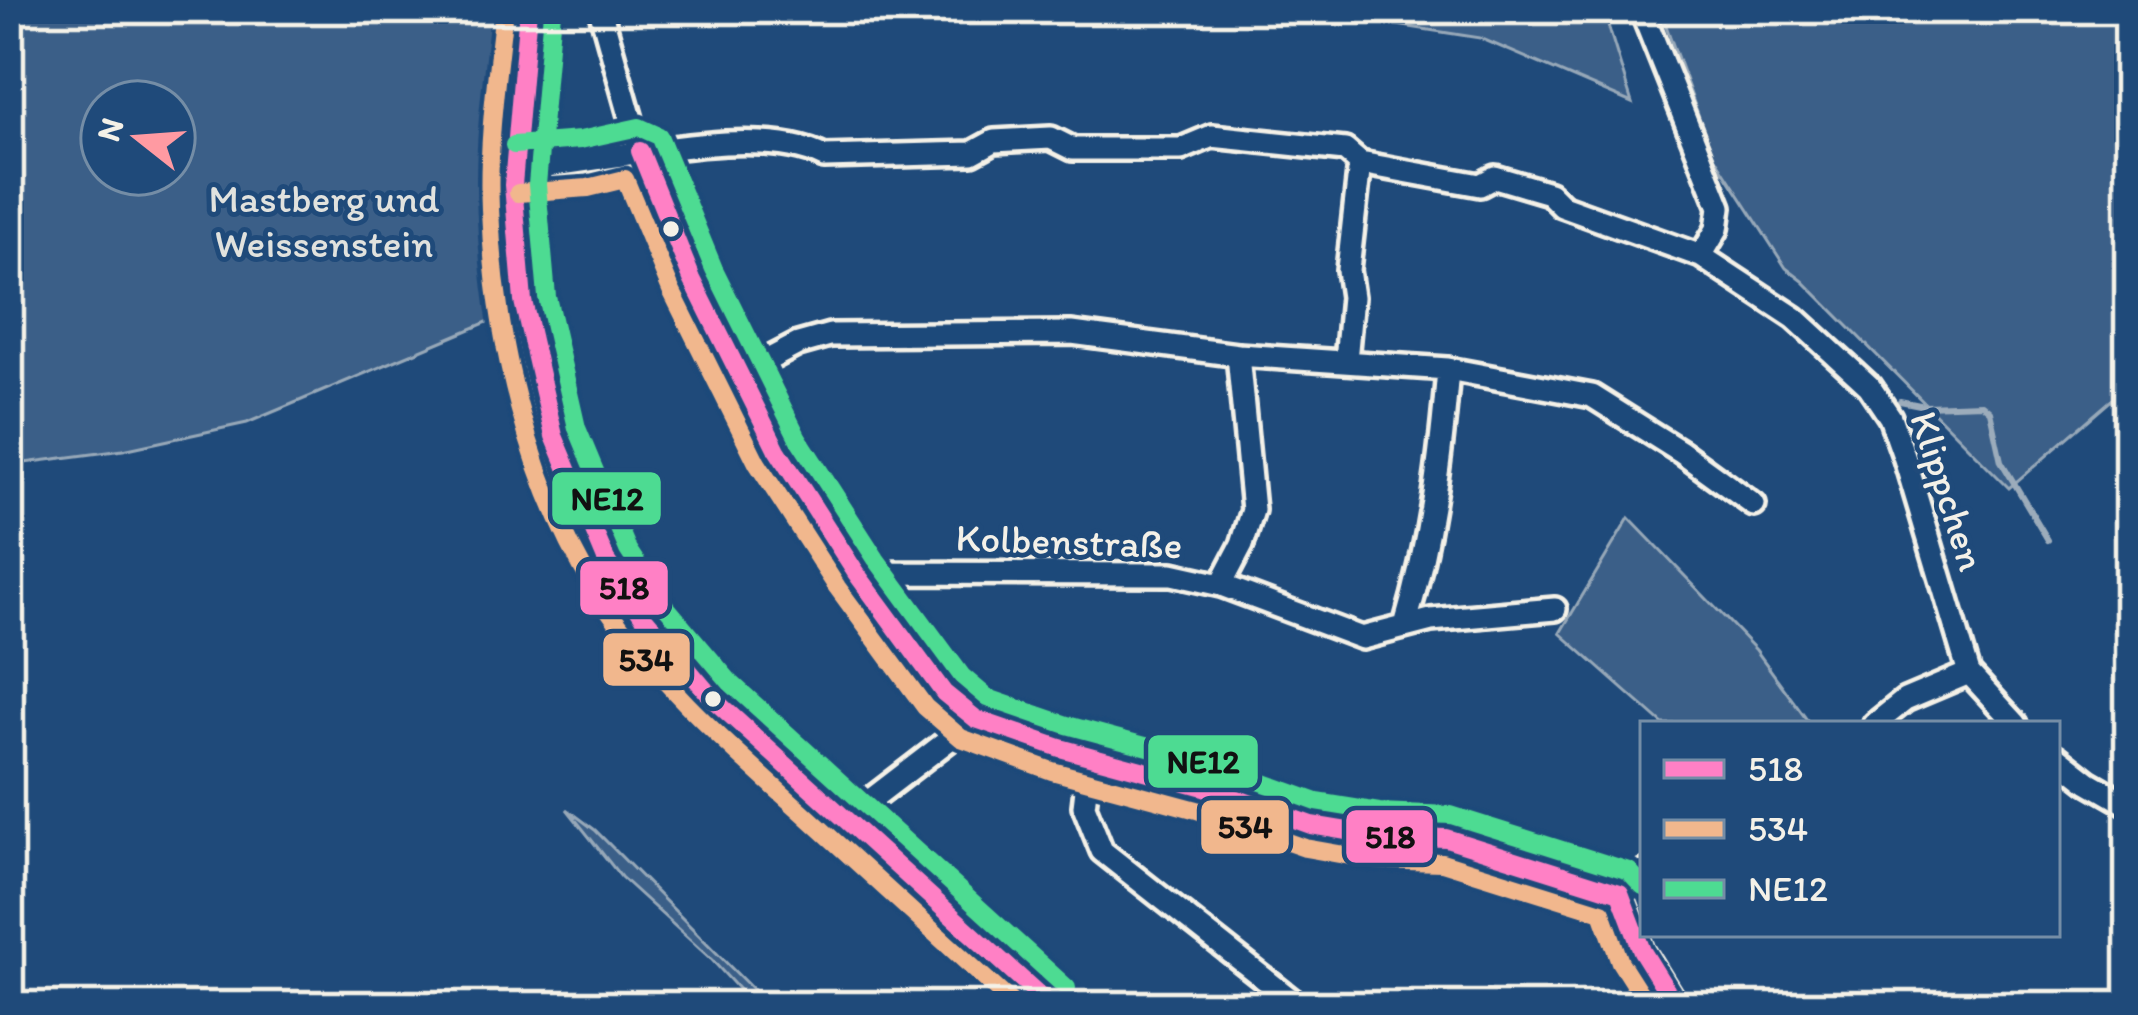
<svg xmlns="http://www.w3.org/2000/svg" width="2138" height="1015" font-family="Itim,sans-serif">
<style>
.green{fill:#3a5f88;stroke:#97a8b8;stroke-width:3;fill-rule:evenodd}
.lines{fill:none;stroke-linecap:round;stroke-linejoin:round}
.stream{stroke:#9cacbb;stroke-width:6}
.minor-casing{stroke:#f4f1e8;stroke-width:30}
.major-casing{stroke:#f4f1e8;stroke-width:33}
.minor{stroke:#1f4a7a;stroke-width:21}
.major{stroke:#1f4a7a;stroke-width:24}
.bus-1-casing{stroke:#1f4a7a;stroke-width:27}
.bus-2-casing{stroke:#1f4a7a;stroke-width:27}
.bus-3-casing{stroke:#1f4a7a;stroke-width:27}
.bus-1{stroke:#ff80c5;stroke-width:18}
.bus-2{stroke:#f1b78d;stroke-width:18}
.bus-3{stroke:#4ddb92;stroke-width:18}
.bus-dot{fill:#f4f1e8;stroke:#1f4a7a;stroke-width:4.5}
.labels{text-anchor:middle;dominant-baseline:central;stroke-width:10;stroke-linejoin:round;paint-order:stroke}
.park-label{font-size:39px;fill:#e1e2de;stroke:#1f4a7a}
.street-label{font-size:39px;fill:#f4f1e8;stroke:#1f4a7a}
.line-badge{stroke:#1f4a7a;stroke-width:4.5}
.pale-badge-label{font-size:33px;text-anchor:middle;font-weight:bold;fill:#111}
</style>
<rect width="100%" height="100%" fill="#1f4a7a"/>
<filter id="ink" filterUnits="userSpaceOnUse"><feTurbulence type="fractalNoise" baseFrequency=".00833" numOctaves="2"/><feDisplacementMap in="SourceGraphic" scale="24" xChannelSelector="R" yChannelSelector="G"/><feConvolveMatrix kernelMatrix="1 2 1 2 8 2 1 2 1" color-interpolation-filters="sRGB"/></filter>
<g filter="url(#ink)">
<!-- green -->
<path class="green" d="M9,9H512L503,87L496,213L485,251L492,320L247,423L123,450L9,465ZM174,102V174H102V102Z
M1036,9H1187V15L1124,11L1122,18L1039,14Z
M1358,9H1603L1632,103L1480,38L1378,22Z
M1660,9H2129V385L2009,488L1803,281L1786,268L1712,153Z
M1629,518L1756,650L1810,724H1663L1560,633Z
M567,809L595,830L769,1006H754L712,960L621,877Z"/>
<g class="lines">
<!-- stream -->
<path class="stream" d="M541,241C544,281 547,321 555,360C579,488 656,609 746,700C779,732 816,761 851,791
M1900,401L1925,406L1982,404L1990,411L2001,461L2048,540
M881,819L1085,1006"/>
<!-- minor casing -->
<g class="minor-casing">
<path id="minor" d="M600,9L640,151L670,229L777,450L856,573L944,693L976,719L1025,737L1204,787L1311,825L1377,836L1446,838L1620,893L1642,951L1676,1006
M1641,9L1720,207L1717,229L1701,256
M516,169C597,165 753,120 824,157L972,153L994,141L1051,138L1073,149H1181L1212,136L1345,150L1360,163L1480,185L1495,177L1549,193L1562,206L1701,256L1795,318L1869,386L1890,417L1905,459L1969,673L2016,724
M1346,360L1352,297L1348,270L1360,163
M741,374L798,344L830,335L1072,333L1238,355
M856,573L1172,574L1221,585L1362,638L1431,620L1555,609
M1221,585L1242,545L1253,510L1238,355L1448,369L1592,396L1681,452L1754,505
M1405,626C1430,541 1441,458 1448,369
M1875,724L1905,700L1969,673
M1090,756L1084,806L1102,851L1299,1006
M2057,757L2089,782L2129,805
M843,821L976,719
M1620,893L1643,872"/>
</g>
<!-- major casing -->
<g class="major-casing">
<path id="major" d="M528,9C522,75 511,144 514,210C520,330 549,456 607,562C635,612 675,656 713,699L1051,1006"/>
</g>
<!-- minor -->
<use href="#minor" class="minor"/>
<!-- major -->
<use href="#major" class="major"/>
<!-- bus-1 casing -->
<g class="bus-1-casing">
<path id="bus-1" d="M528,9L513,185L523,301L554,436L607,562L643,616L713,699L1051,1006
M640,151L692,279L777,450L856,573L944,693L976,719L1060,748L1204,787L1311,825L1377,836L1446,838L1620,893L1642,951L1676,1006"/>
</g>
<!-- bus-2 casing -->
<g class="bus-2-casing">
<path id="bus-2" d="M504,9C497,75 487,142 490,209C495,339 527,479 596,591C650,677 725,743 800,810C872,875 943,941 1015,1006
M518,193L588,188L625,179L671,290L757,463L837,587L925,707L961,738L1052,771L1197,810L1305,848L1373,860L1442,862L1602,912L1620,962L1648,1006"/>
</g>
<!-- bus-3 casing -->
<g class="bus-3-casing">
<path id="bus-3" d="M552,11L537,185L547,297L577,428L628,550L662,602L730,682L1067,988
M514,145L580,140L639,127L659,136L714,269L798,438L876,559L962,676L988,698L1067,725L1212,764L1317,802L1379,812L1451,815L1629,871L1643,886"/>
</g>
<!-- bus-1 -->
<use href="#bus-1" class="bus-1"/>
<!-- bus-2 -->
<use href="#bus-2" class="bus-2"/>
<!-- bus-3 -->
<use href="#bus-3" class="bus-3"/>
</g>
</g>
<!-- markers -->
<g class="bus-dot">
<circle cx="671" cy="229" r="10"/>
<circle cx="713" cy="699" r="10"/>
</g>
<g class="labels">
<!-- park labels -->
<g class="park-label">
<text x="324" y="198">Mastberg und<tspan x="324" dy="45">Weissenstein</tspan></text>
</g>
<!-- street labels -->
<g class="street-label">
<text transform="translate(1948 491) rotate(72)">Klippchen</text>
<text transform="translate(1069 541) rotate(2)">Kolbenstraße</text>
</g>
</g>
<g class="line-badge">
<rect x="550" y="470" width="113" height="57" rx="12" fill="#4ddb92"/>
<rect x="578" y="559" width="92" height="58" rx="12" fill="#ff80c5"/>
<rect x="601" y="631" width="91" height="57" rx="12" fill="#f1b78d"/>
<rect x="1146" y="733" width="114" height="57" rx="12" fill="#4ddb92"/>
<rect x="1199" y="798" width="92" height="58" rx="12" fill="#f1b78d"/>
<rect x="1344" y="808" width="91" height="57" rx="12" fill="#ff80c5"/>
</g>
<g class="pale-badge-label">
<text x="607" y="510">NE12</text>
<text x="624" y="599">518</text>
<text x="646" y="671">534</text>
<text x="1203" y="773">NE12</text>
<text x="1245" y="838">534</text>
<text x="1390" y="848">518</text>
</g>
<!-- margin -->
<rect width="2138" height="1015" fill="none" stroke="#1f4a7a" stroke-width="48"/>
<rect x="24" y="24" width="2090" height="967" fill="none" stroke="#f4f1e8" stroke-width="4.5" filter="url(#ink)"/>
<!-- legend -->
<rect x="1640" y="721" width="420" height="216" fill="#1f4a7a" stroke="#748da6" stroke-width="3"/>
<rect x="1664" y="760" width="60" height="18" fill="#ff80c5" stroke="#748da6" stroke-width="3"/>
<text x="1748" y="781" font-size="36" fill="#f4f1e8">518</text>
<rect x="1664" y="820" width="60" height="18" fill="#f1b78d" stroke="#748da6" stroke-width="3"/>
<text x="1748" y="841" font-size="36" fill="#f4f1e8">534</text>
<rect x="1664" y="880" width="60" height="18" fill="#4ddb92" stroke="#748da6" stroke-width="3"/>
<text x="1748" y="901" font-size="36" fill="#f4f1e8">NE12</text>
<!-- north arrow -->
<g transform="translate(138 138) rotate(287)"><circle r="57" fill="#1f4a7a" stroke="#748da6" stroke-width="3"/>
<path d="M0-9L21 45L0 30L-21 45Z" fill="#ff9aa2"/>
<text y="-18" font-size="33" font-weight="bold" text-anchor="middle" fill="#f4f1e8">N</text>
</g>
</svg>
